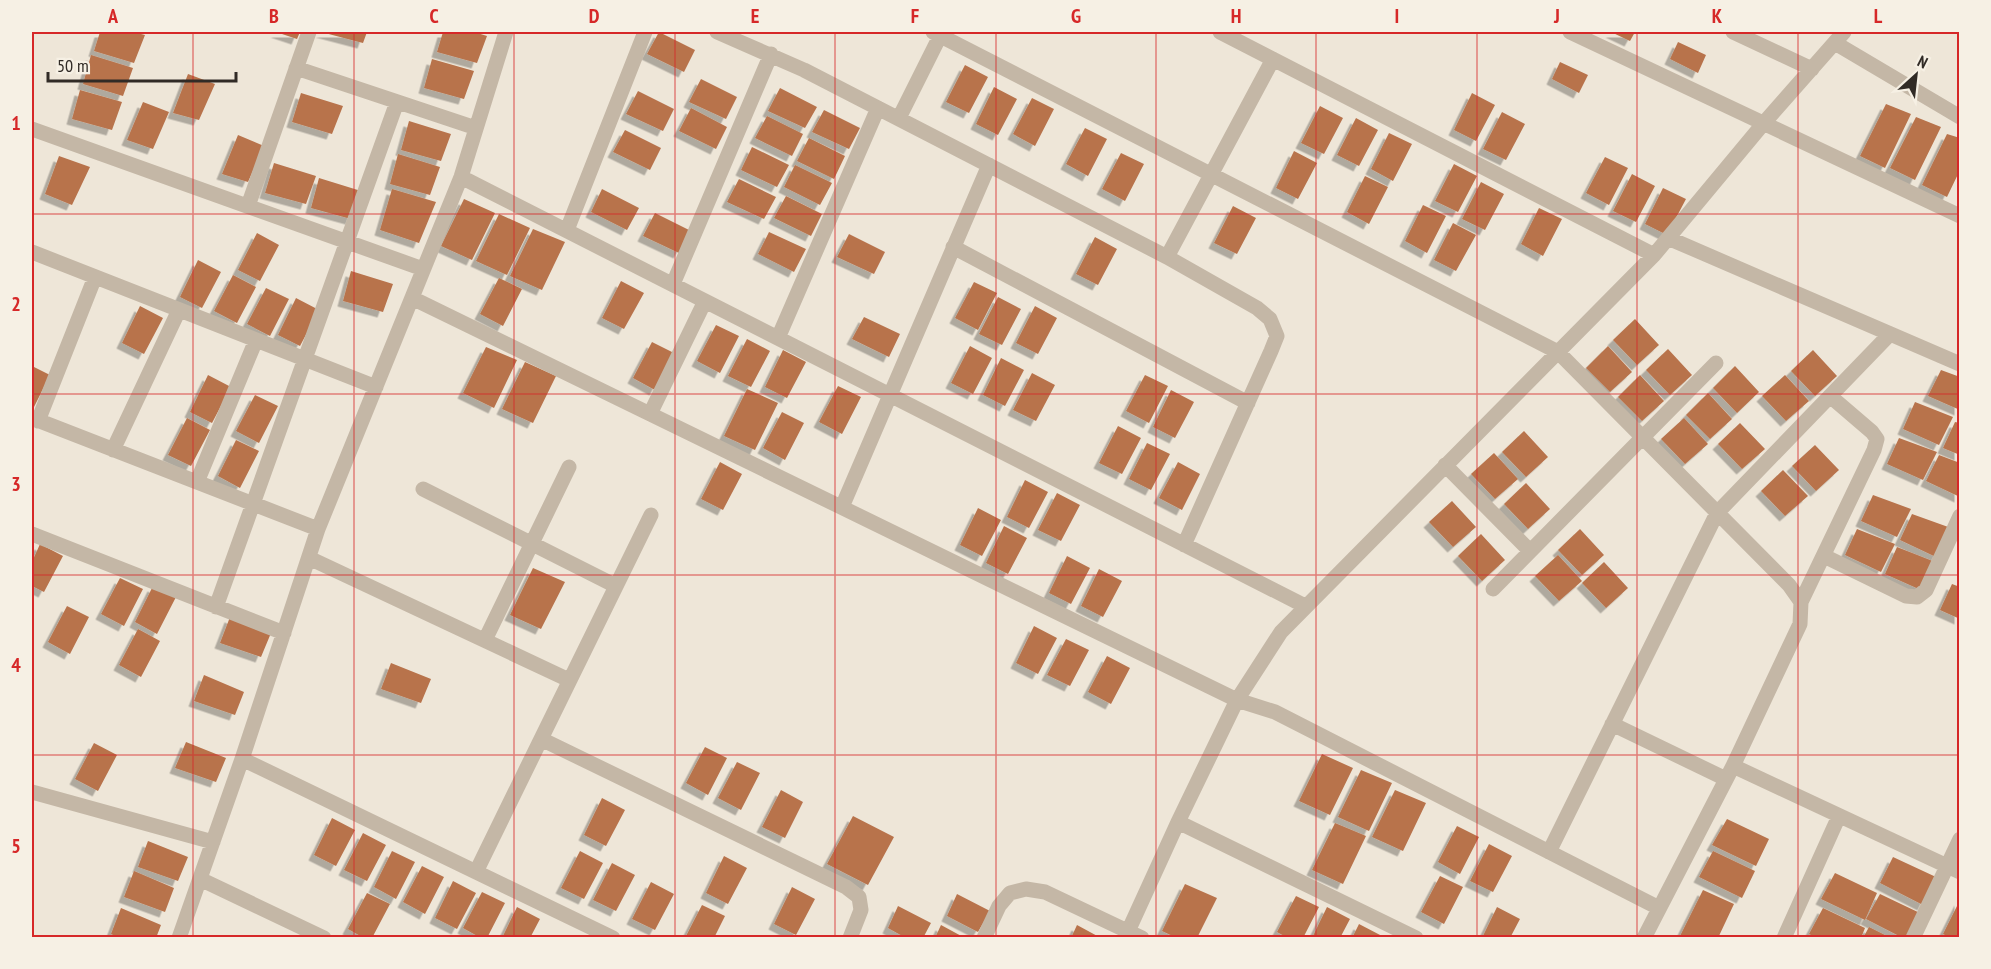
<svg xmlns="http://www.w3.org/2000/svg" width="1991" height="969" font-family="'PT Sans Narrow',sans-serif">
<style>
.building{fill:#b8734c;filter:url(#shadow)}
.lines{fill:none;stroke-linecap:round;stroke-linejoin:round}
.street{stroke:#c4b7a6;stroke-width:15}
.grid{fill:none;stroke:#d62828;stroke-width:1.5;stroke-opacity:0.55}
.neatline{fill:none;stroke:#d62828;stroke-width:2}
.grid-label{font-size:20px;text-anchor:middle;font-weight:bold;fill:#d62828}
</style>
<defs>
<filter id="shadow"><feDropShadow dx="-5.5" dy="5.5" stdDeviation="0" flood-color="#0004"/></filter>
</defs>
<rect width="100%" height="100%" fill="#eee6d8"/>
<!-- building -->
<path class="building" d="M100,32H133L145,35L134,63L94,51Z
M276,32H300L297,39Z
M321,32H367L363,43Z
M443,32H474L487,36L477,63L437,52Z
M659,32L695,50L684,72L647,54Z
M1611,32H1635L1630,41Z
M1678,42L1706,55L1698,73L1670,59Z
M91,55L133,68L123,96L83,84Z
M432,59L474,71L464,99L424,88Z
M1560,62L1588,75L1579,93L1552,79Z
M965,65L988,77L969,113L946,102Z
M188,74L215,84L199,120L173,113Z
M701,79L737,97L726,119L689,102Z
M994,87L1017,99L998,135L976,124Z
M780,88L817,107L805,128L768,111Z
M80,90L122,102L112,130L72,119Z
M638,91L674,109L663,131L626,114Z
M301,93L343,106L332,134L292,122Z
M1472,93L1495,105L1476,141L1454,130Z
M1032,98L1054,109L1035,146L1013,134Z
M143,102L169,112L153,149L127,140Z
M1886,104L1911,114L1885,168L1860,156Z
M1320,106L1343,118L1324,154L1301,143Z
M691,108L727,127L716,149L679,131Z
M824,110L860,128L849,149L812,132Z
M1502,112L1525,124L1506,160L1483,149Z
M767,116L803,134L792,156L755,138Z
M1916,117L1941,127L1915,180L1890,168Z
M1356,118L1378,130L1359,166L1337,155Z
M409,121L451,134L441,161L401,150Z
M1085,128L1107,139L1088,176L1066,164Z
M625,130L661,148L650,170L613,152Z
M1389,133L1412,144L1393,181L1371,169Z
M1947,134L1960,138V170L1947,197L1922,185Z
M238,135L264,146L248,182L222,174Z
M809,138L845,156L834,179L797,161Z
M752,147L789,165L777,187L741,170Z
M1294,151L1317,163L1298,199L1276,188Z
M1121,153L1144,164L1125,201L1102,189Z
M398,154L440,167L430,195L390,184Z
M59,156L90,167L72,205L45,194Z
M1605,157L1628,168L1609,205L1586,193Z
M274,163L316,176L306,204L265,193Z
M1454,164L1477,176L1458,212L1435,201Z
M795,165L832,183L820,205L784,187Z
M1632,174L1655,186L1636,222L1613,211Z
M1365,176L1388,187L1369,224L1347,212Z
M319,178L361,191L351,219L311,208Z
M739,179L776,197L764,219L727,202Z
M1481,182L1504,194L1485,230L1462,219Z
M1663,188L1686,199L1667,235L1645,224Z
M392,189L436,202L419,243L380,230Z
M602,189L639,208L627,230L591,212Z
M786,196L822,214L811,236L774,218Z
M464,199L495,213L472,260L441,246Z
M1423,205L1446,216L1427,253L1405,241Z
M1233,206L1256,218L1237,254L1214,243Z
M1539,208L1562,219L1543,256L1521,244Z
M655,213L691,231L679,253L643,236Z
M499,214L530,228L507,275L476,261Z
M1453,223L1476,235L1456,271L1434,260Z
M533,229L565,242L542,290L510,276Z
M769,232L806,249L794,272L758,254Z
M257,233L279,245L260,281L238,270Z
M849,234L885,252L874,274L837,257Z
M1095,237L1117,249L1098,285L1076,274Z
M198,260L221,272L202,308L180,297Z
M351,271L393,284L383,312L343,301Z
M233,275L256,287L237,323L214,311Z
M499,278L522,289L503,326L480,314Z
M621,281L644,293L624,329L602,318Z
M974,282L997,293L978,330L955,318Z
M266,288L289,299L270,336L247,324Z
M998,297L1021,309L1002,345L979,334Z
M296,298L319,310L300,346L278,335Z
M140,306L163,318L144,354L122,343Z
M1035,306L1057,318L1038,354L1016,343Z
M864,317L900,334L889,357L852,339Z
M1635,319L1659,345L1637,365L1613,340Z
M716,325L739,336L720,373L697,361Z
M747,339L770,351L751,387L728,376Z
M652,342L674,353L655,390L633,378Z
M970,346L992,358L973,394L951,383Z
M1608,346L1632,372L1610,392L1586,368Z
M486,347L517,360L494,408L463,393Z
M1668,349L1692,375L1670,395L1646,370Z
M783,350L806,362L787,398L765,387Z
M1813,350L1837,376L1815,396L1791,371Z
M1001,358L1024,370L1005,406L983,395Z
M525,362L556,376L533,423L502,409Z
M32,366L50,375L32,411Z
M1735,366L1759,392L1737,413L1713,388Z
M1941,370L1960,377V410L1928,396Z
M1032,373L1055,385L1036,421L1013,410Z
M208,375L231,387L212,423L190,412Z
M1145,375L1168,386L1149,423L1126,411Z
M1640,375L1664,401L1642,421L1618,397Z
M1785,375L1809,401L1786,421L1762,396Z
M838,386L861,397L842,434L819,422Z
M747,389L778,403L755,450L724,436Z
M1171,390L1194,402L1175,438L1153,427Z
M1708,393L1732,419L1710,439L1686,415Z
M255,395L278,406L259,443L236,431Z
M1915,402L1953,417L1939,445L1903,429Z
M782,412L804,423L785,460L763,448Z
M187,418L210,430L191,466L168,455Z
M1684,418L1708,444L1685,464L1661,439Z
M1955,422L1960,423V455L1943,448Z
M1740,423L1765,449L1742,469L1718,444Z
M1118,426L1141,438L1122,474L1099,463Z
M1524,431L1548,457L1526,477L1502,452Z
M1899,438L1937,452L1923,480L1887,464Z
M236,440L259,451L240,488L218,476Z
M1147,443L1170,454L1151,490L1129,479Z
M1815,445L1839,470L1816,491L1792,466Z
M1494,453L1518,479L1495,499L1471,474Z
M1939,455L1960,463V497L1926,481Z
M720,462L742,474L723,510L701,499Z
M1178,462L1200,474L1182,510L1159,498Z
M1783,470L1808,496L1785,516L1761,491Z
M1025,480L1048,492L1029,528L1007,517Z
M1526,483L1550,509L1528,529L1504,504Z
M1057,493L1080,505L1061,541L1038,530Z
M1873,495L1911,509L1897,537L1861,521Z
M1452,501L1476,527L1453,547L1429,522Z
M978,508L1001,520L982,556L960,545Z
M1912,514L1951,528L1936,557L1900,540Z
M1004,526L1027,538L1008,574L986,563Z
M1580,529L1604,555L1582,575L1558,550Z
M1857,529L1895,544L1881,572L1845,555Z
M1481,534L1505,560L1482,581L1458,556Z
M40,544L63,556L44,592L32,586V562Z
M1897,547L1935,562L1921,590L1885,574Z
M1558,555L1582,581L1559,601L1535,576Z
M1067,556L1090,568L1071,604L1049,593Z
M1604,562L1628,588L1606,608L1582,583Z
M533,568L565,582L541,629L510,615Z
M1099,569L1122,581L1103,617L1081,606Z
M120,578L143,589L124,626L101,614Z
M1952,584L1960,587V619L1940,610Z
M153,586L176,597L157,634L135,622Z
M67,606L89,617L70,654L48,642Z
M230,617L271,633L261,657L220,643Z
M1034,626L1057,638L1038,674L1016,663Z
M138,629L160,641L141,677L119,665Z
M1066,639L1089,650L1070,686L1047,675Z
M1107,656L1130,668L1111,704L1088,692Z
M391,663L431,679L421,703L381,689Z
M204,675L244,692L235,715L194,701Z
M186,742L226,758L216,782L175,768Z
M94,743L117,755L98,791L75,779Z
M705,747L727,758L708,795L686,783Z
M1322,754L1353,768L1330,815L1299,801Z
M737,762L760,773L741,810L718,798Z
M1361,770L1392,783L1369,831L1338,817Z
M781,790L803,802L785,838L762,827Z
M1395,790L1426,803L1403,851L1372,837Z
M602,798L625,810L606,846L584,835Z
M853,816L894,837L868,885L827,864Z
M332,818L355,830L336,866L314,855Z
M1727,819L1769,839L1756,866L1712,845Z
M1335,823L1366,836L1343,884L1312,870Z
M1457,826L1479,837L1460,874L1438,862Z
M363,833L386,845L367,881L344,870Z
M148,841L188,857L178,881L138,867Z
M1489,844L1512,856L1493,892L1470,881Z
M392,851L415,862L396,899L374,887Z
M580,851L603,863L584,899L561,888Z
M1713,851L1755,871L1742,898L1699,877Z
M724,856L747,868L728,904L706,893Z
M1893,857L1936,877L1923,905L1880,883Z
M612,863L635,875L616,911L593,900Z
M422,866L444,877L425,914L403,902Z
M134,871L174,888L165,912L124,897Z
M1835,873L1877,893L1865,920L1821,899Z
M1440,876L1463,887L1444,924L1421,912Z
M453,881L476,893L457,929L435,918Z
M651,882L674,894L655,930L632,919Z
M1185,884L1217,898L1197,938H1177L1162,931Z
M792,887L815,899L796,935L774,924Z
M1703,890L1734,904L1718,938H1679Z
M482,892L505,903L487,938H481L463,928Z
M367,893L390,904L372,938H364L348,929Z
M957,894L990,911L978,932L947,916Z
M1880,894L1922,914L1911,938H1903L1866,919Z
M1296,896L1319,907L1303,938H1288L1277,932Z
M1960,900V938H1951L1943,934Z
M702,905L725,916L714,938H685Z
M898,906L931,923L923,938H906L888,928Z
M517,907L540,919L530,938H502Z
M1327,907L1350,919L1340,938H1312Z
M1497,907L1520,919L1510,938H1482Z
M121,908L161,925L156,938H120L111,934Z
M1823,908L1865,928L1861,938H1817L1809,934Z
M1359,924L1382,936L1381,938H1352Z
M941,925L965,938H935Z
M1077,925L1101,938H1071Z
M1869,927L1891,938H1863Z"/>
<g class="lines">
<!-- street -->
<path class="street" d="M717,32L804,70L1167,257L1257,308L1270,319L1277,336L1271,351L1184,545
M933,32L1558,352L1789,585L1801,602L1800,624L1733,766L1644,938
M1220,32L1654,255
M1570,32L1960,216
M1733,32L1812,69
M1835,43L1960,117
M296,68L476,128
M899,118L942,32
M32,129L423,269
M461,177L1305,606
M248,206L309,32
M567,230L645,32
M1668,238L1960,364
M953,247L1248,403
M32,252L376,387
M1167,257L1273,59
M673,284L771,54
M412,298L1237,700L1275,712L1659,908
M778,338L878,108
M650,414L705,301
M32,418L318,529
M38,421L95,277
M113,450L179,310
M1445,465L1530,551
M197,482L256,340
M423,489L616,586
M842,507L989,165
M32,534L284,633
M1824,556L1906,596L1917,597L1926,590L1960,516
M309,558L569,680
M1493,589L1716,363
M1801,602L1874,450L1877,439L1872,432L1830,396
M216,607L397,102
M485,640L569,467
M1612,724L1726,779
M541,739L651,515
M242,759L613,938
M1733,766L1960,872
M32,792L213,842
M1178,822L1416,938
M1549,852L1717,513L1890,334
M476,872L541,739L846,887L859,897L861,910L850,938
M200,879L324,938
M179,938L242,759L318,529L461,177L506,32
M984,938L999,906L1010,893L1026,889L1045,892L1142,938
M1125,938L1178,822L1237,700L1281,632L1654,255L1763,124L1844,32
M1784,938L1839,816
M1913,938L1960,839"/>
</g>
<!-- grid -->
<path class="grid" d="M193,32V938M354,32V938M514,32V938M675,32V938M835,32V938M996,32V938M1156,32V938M1316,32V938M1477,32V938M1637,32V938M1798,32V938M32,214H1960M32,394H1960M32,575H1960M32,755H1960"/>
<!-- border -->
<rect width="1991" height="969" fill="none" stroke="#f6f0e4" stroke-width="66"/>
<!-- north arrow -->
<g transform="translate(1916 75) rotate(27)" stroke="#f6f0e4" stroke-width="4.5" paint-order="stroke">
<path d="M0-4.5L10 22L0 15L-10 22Z" fill="#312b26"/>
<text y="-9" font-size="16" font-weight="bold" text-anchor="middle" fill="#312b26">N</text>
</g>
<!-- scale -->
<path d="M48 72v9h188v-9" fill="none" stroke="#312b26" stroke-width="3"/>
<text x="57" y="72" font-size="18" fill="#312b26" stroke="#f6f0e4" stroke-width="4.5" paint-order="stroke">50 m</text>
<rect x="33" y="33" width="1925" height="903" class="neatline"/>
<g class="grid-label">
<text x="113" y="23">A</text>
<text x="274" y="23">B</text>
<text x="434" y="23">C</text>
<text x="594" y="23">D</text>
<text x="755" y="23">E</text>
<text x="915" y="23">F</text>
<text x="1076" y="23">G</text>
<text x="1236" y="23">H</text>
<text x="1397" y="23">I</text>
<text x="1557" y="23">J</text>
<text x="1717" y="23">K</text>
<text x="1878" y="23">L</text>
<text x="16" y="130">1</text>
<text x="16" y="311">2</text>
<text x="16" y="491">3</text>
<text x="16" y="672">4</text>
<text x="16" y="853">5</text>
</g>
</svg>
